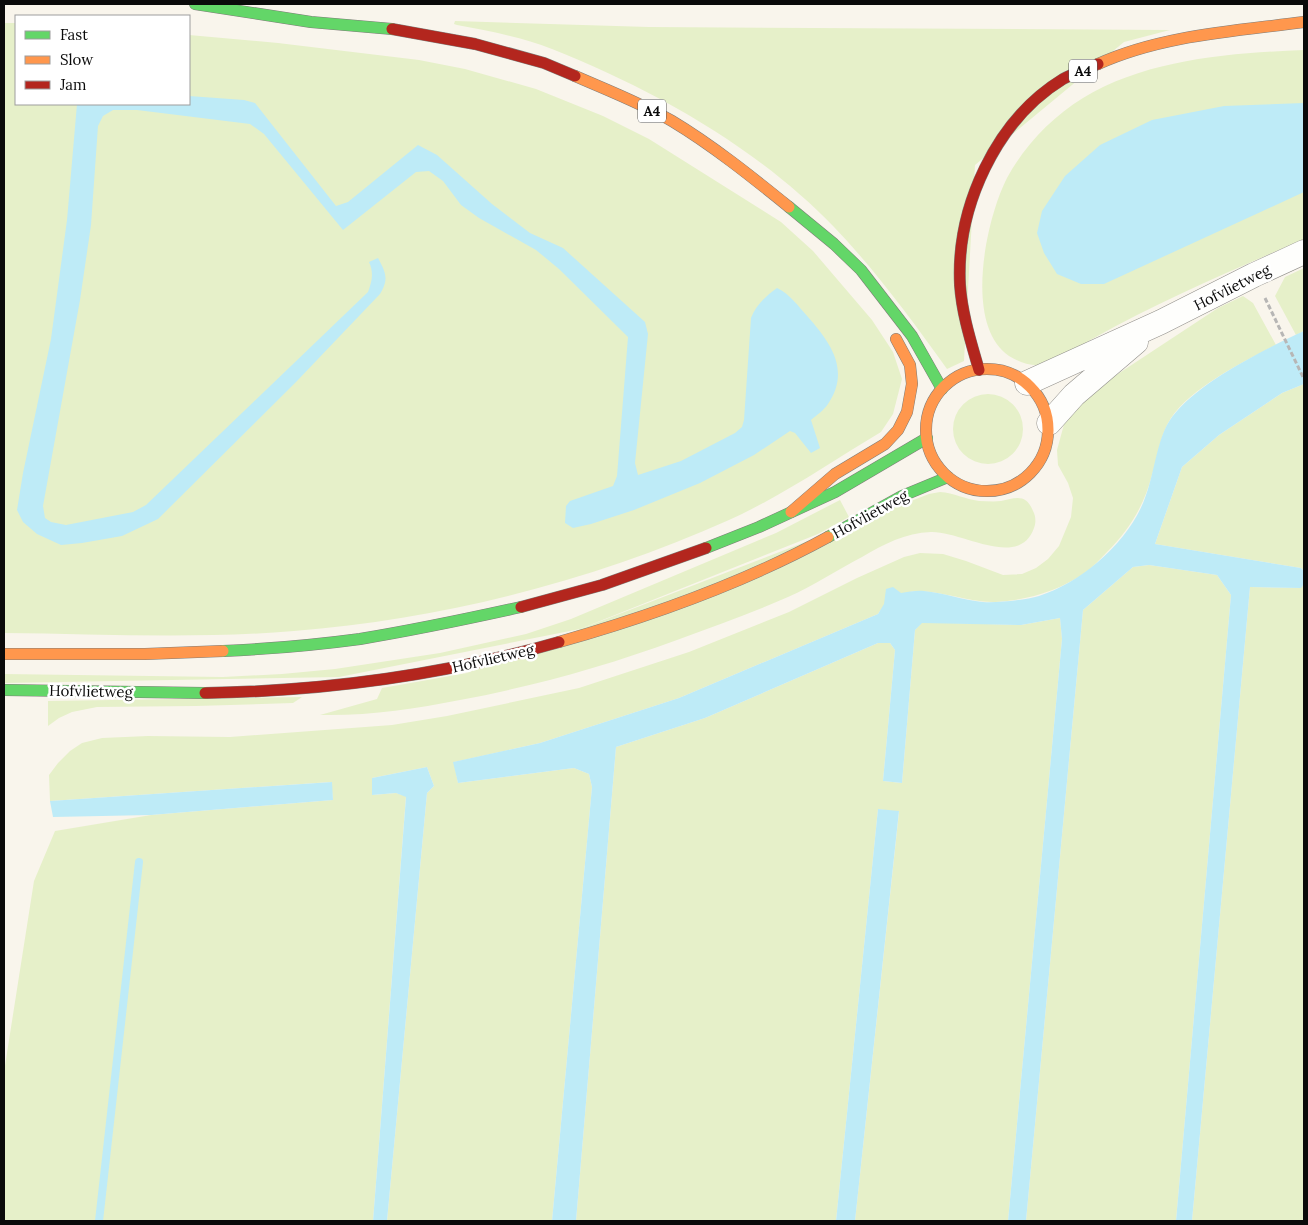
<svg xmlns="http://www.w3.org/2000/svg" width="1308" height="1225" font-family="Lora,serif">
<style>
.green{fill:#e6f0c9}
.water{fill:#beebf7}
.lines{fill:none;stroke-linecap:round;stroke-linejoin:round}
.stream{stroke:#beebf7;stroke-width:8}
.street-casing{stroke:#92908c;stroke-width:25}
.fast-casing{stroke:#7f7d79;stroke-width:12}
.slow-casing{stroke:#7f7d79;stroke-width:12}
.jam-casing{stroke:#7f7d79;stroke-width:12}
.path{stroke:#b7b6b5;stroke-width:3;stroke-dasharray:5 2.5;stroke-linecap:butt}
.street{stroke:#fefefc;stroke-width:24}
.fast{stroke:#63d668;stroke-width:11}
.slow{stroke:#ff974d;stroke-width:11}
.jam{stroke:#b3261e;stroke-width:11}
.labels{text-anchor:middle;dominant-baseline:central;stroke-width:5;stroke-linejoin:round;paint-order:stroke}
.shield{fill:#fff;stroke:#545454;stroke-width:1}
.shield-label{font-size:14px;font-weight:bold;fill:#0a0a0a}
.street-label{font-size:15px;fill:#0a0a0a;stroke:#fff}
</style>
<rect width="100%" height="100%" fill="#f9f5ec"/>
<!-- green -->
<path class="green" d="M455,21L649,27L1170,30L1124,42L975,165L964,361L947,369C912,320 876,271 834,227C758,148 653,89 552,49C522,37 489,31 457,25L454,24Z
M4,23H16V104H189V35L278,43L419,60L465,69L536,89L603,116L649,139L781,222L813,251L872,320L893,352L902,379L893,414L881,432C831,462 782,496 729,520C593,581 443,619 294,631C199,639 99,634 4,633Z
M1304,50V239C1233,270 1162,300 1094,338C1078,346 1060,364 1041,365C1029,366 1019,362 1009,356C963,325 986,219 1007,178C1025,145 1052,117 1083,98C1147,59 1231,53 1304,50Z
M1304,268V331L1296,335L1275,296L1285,277Z
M1243,296L1253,303L1276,345C1243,362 1192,387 1171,418C1160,435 1158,456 1152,475C1144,506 1129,530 1107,552C1100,559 1093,567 1085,573C1058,591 1028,600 996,602C954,604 907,570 878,614L679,698L540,743L454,762L458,783L574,768L589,774L592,787L552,1221H387L427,793L434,786L427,767L372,778V795L396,793L406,796L373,1221H4V1072L34,881L55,831L151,815L333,800L331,782L50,801L49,775L58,763L70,751L82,743L102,738L148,736L230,737L392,725L447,716L579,688L689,652L789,612L857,578L904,557L920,553L943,554L966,561L1003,575L1022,574L1036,568L1048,559L1059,546L1071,517L1073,498L1068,483L1058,465L1057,450L1066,417L1089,393L1218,308Z
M1304,384V571L1301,568L1155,544L1182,467L1219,435L1282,393Z
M953 429a35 35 0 1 1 70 0a35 35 0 1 1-70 0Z
M940,492C954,493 965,499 979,501C986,501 993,502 1001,501C1015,498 1026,493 1033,511C1036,516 1036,523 1034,528C1019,570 962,531 931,532C905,533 884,544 862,557C837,570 813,586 788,597C752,613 714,626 677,640C606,666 535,686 460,700C414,709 368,716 320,715L377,699L382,688L467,673L929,494Z
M840,500L849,517L818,534L580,629L339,677L4,683V674L223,677L282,674L335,669L440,653L526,634L571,619L776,533Z
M1149,565L1217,575L1231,595L1176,1221H1026L1083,610L1133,567Z
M1304,584V1221H1192L1250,587L1300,588Z
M1060,618L1062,639L1008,1221H855L899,812L878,809L836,1221H576L616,747L705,718L878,643H890L895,650L883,781L902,783L915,630L922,622L1021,625Z
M302,697L293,703L196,706L97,707L72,712L59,718L48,726V701Z"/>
<!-- water -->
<path class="water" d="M189,96L244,100L255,103L336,206L348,202L418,145L437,155L492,204L530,233L563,248L645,322L648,334L635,463L638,475L681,461L735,433L742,427L744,420L751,318C756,305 766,296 777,288C790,294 798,306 808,317C830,342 851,370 828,404C824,410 817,415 811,420L820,448L811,453L795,433L790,431L754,455L700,483L634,510L591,524L573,528L565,523L566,506L570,501L613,486L617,476L628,337L559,269L536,250L479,218L461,205L443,181L429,171L416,172L343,230L264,134L250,124L137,110H113L103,116L98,126L91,225L80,300L43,506L45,518L51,522L66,525L133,512L146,505L368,292C372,281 374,273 369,262L378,258C386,273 389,279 380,294L296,382L158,519L122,536L82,543L61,545L37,534L23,522L17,510L23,473L51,339L67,220L77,104H189Z
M1304,103V192L1104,284H1081L1057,274L1044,253L1037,233L1042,211L1065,176L1100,145L1152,120L1224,106Z
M1304,331V384L1282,393L1219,435L1182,467L1155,544L1301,568L1304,571V584L1301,588L1250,587L1192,1221H1176L1231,595L1217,575L1149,565L1133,567L1083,610L1026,1221H1008L1062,639L1060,618L1021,625L922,623L915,630L902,783L883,781L895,650L890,643H878L705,718L616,747L576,1221H552L592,787L589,774L574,768L458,783L453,762L540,743L679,698L878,614L884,604L886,589L893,587L901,593C908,592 917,590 924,591C944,593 963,600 983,602C998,603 1025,600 1039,596C1083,582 1132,539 1146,495C1155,471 1157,437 1172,417C1198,382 1265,349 1304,331Z
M427,767L434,786L427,793L387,1221H373L406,797L396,793L372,795V778Z
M332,782L333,800L151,815L53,817L50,801Z
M878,809L899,811L855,1221H836Z"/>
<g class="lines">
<!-- stream -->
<path class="stream" d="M99,1221L139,862"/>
<!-- street casing -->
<g class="street-casing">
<path id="street" d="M1027,383L1161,322L1254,275L1304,252
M1049,423L1074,395L1136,342"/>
</g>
<!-- fast casing -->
<g class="fast-casing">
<path id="fast" d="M195,4L311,22L392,29
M789,207L834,244L861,270L912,336L942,389
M828,537L902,496L948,477
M706,548L759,527L835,492L927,438
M223,651C269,649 315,645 360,639C414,630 467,619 521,607
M4,690L205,693"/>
</g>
<!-- slow casing -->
<g class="slow-casing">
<path id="slow" d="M1098,64C1162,35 1236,31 1304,22
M575,76C607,90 641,103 672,121C712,145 752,177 789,207
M926 430a61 61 0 1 1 122 0a61 61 0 1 1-122 0Z
M791,512L835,474L885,444L898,430L907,412L912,384L910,365L896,339
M559,642C651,616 744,583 828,537
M4,654H145L223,651"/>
</g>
<!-- jam casing -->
<g class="jam-casing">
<path id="jam" d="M392,29L475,44L544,63L575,76
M979,370C971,342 962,314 960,285C956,207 996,120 1063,79C1074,73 1087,69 1098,64
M521,607L602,585L706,548
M205,693C324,691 444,675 559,642"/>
</g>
<!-- path -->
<path class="path" d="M1265,298L1304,379"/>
<!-- street -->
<use href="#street" class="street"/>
<!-- fast -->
<use href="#fast" class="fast"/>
<!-- slow -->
<use href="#slow" class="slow"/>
<!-- jam -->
<use href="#jam" class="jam"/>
</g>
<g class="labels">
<!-- shield labels -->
<g class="shield">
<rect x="1069" y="59.5" width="28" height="23" rx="4"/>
<rect x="638" y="99.5" width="28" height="23" rx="4"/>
</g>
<g class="shield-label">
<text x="1083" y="71">A4</text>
<text x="652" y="111">A4</text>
</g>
<!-- street labels -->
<g class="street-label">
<text transform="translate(1232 287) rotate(-27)">Hofvlietweg</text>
<text transform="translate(870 514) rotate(-29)">Hofvlietweg</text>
<text transform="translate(493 658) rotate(-13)">Hofvlietweg</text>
<text transform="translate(91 691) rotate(1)">Hofvlietweg</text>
</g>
</g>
<!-- border -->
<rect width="1308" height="1225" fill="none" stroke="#0a0a0a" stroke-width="10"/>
<!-- legend -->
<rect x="15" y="15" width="175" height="90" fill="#ffffff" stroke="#9d9d9d"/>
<rect x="25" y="31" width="25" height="8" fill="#63d668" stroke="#9d9d9d"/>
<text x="60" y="40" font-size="15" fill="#0a0a0a">Fast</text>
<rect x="25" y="56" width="25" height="8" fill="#ff974d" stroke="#9d9d9d"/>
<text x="60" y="65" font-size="15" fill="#0a0a0a">Slow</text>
<rect x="25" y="81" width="25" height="8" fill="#b3261e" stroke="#9d9d9d"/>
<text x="60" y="90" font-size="15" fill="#0a0a0a">Jam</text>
</svg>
